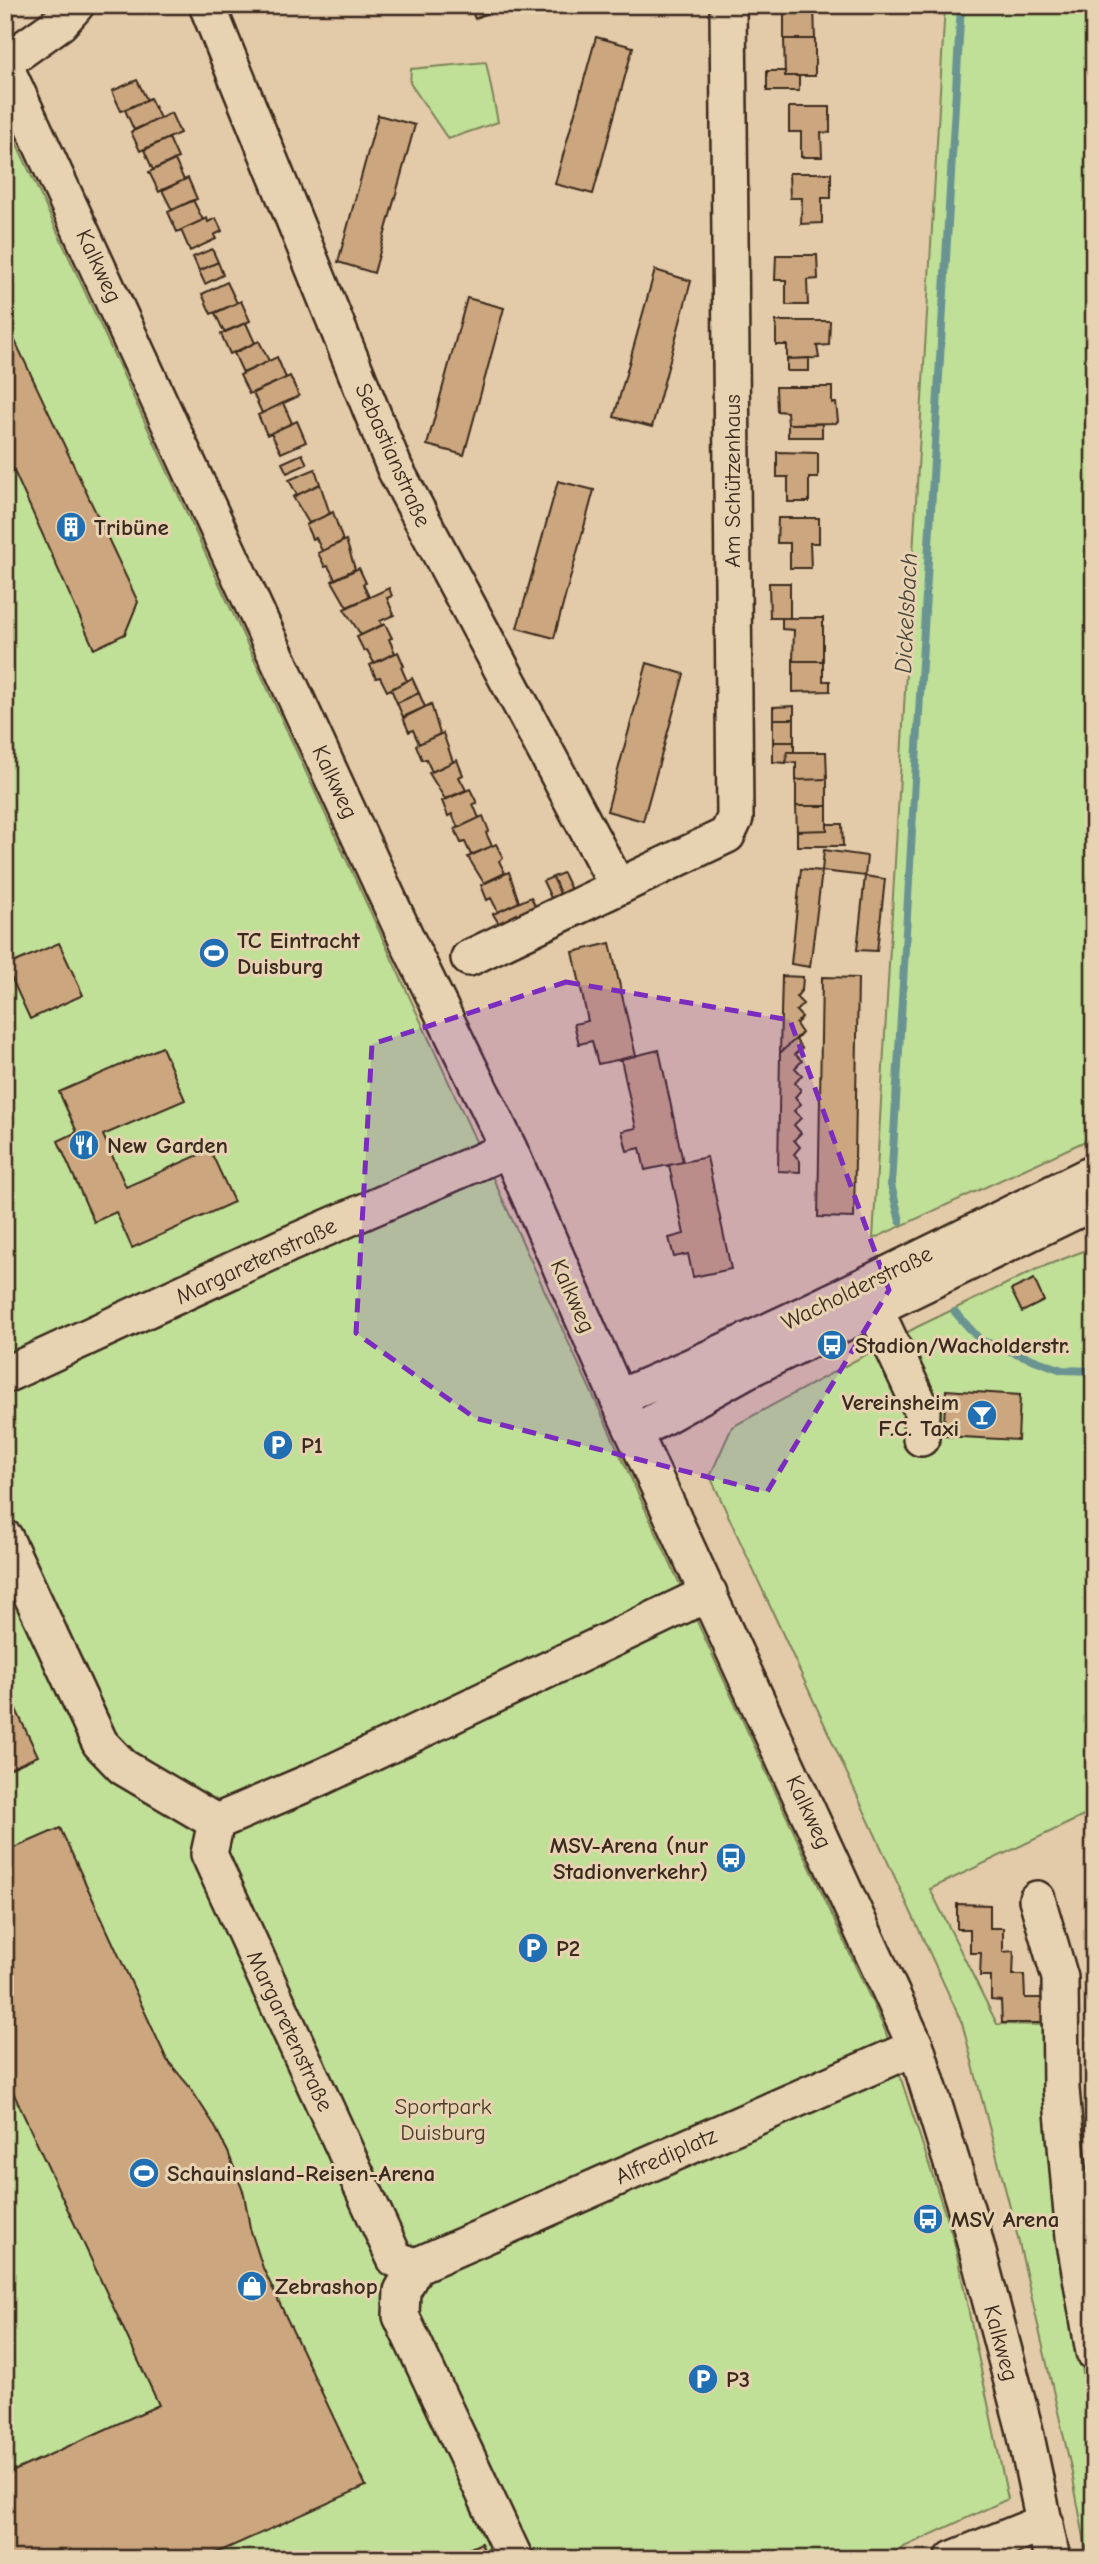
<svg xmlns="http://www.w3.org/2000/svg" width="1099" height="2564" font-family="'Comic Neue',sans-serif">
<style>
.green{fill:#c0df97;stroke:#7e845a;stroke-width:2}
.lines{fill:none;stroke-linecap:round;stroke-linejoin:round}
.stream{stroke:#6a9492;stroke-width:8}
.building{fill:#cba67e;stroke:#3b2a1e;stroke-width:2}
.minor-casing{stroke:#3b2a1e;stroke-width:40}
.minor{stroke:#e7d2b1;stroke-width:35}
.marked{fill:#7b2cbf;fill-opacity:0.2;stroke:#7b2cbf;stroke-width:5;stroke-dasharray:14 9;stroke-linejoin:round}
.labels{text-anchor:middle;dominant-baseline:central;stroke-width:6;stroke-linejoin:round;paint-order:stroke}
.street-label{font-size:23px;fill:#3b2a1e;stroke:#e7d2b1}
.poi-label{font-size:23px;font-weight:bold;fill:#3b2a1e;stroke:#e7d2b1;text-anchor:start}
.park-label{font-size:23px;fill:#483c2a;stroke:#e7d2b1}
.water-label{font-size:24px;font-style:italic;fill:#47443b;stroke:#e7d2b1}
</style>
<rect width="100%" height="100%" fill="#e3caa8"/>
<filter id="ink" filterUnits="userSpaceOnUse"><feTurbulence type="fractalNoise" baseFrequency=".0143" numOctaves="2"/><feDisplacementMap in="SourceGraphic" scale="14" xChannelSelector="R" yChannelSelector="G"/><feConvolveMatrix kernelMatrix="1 2 1 2 8 2 1 2 1" color-interpolation-filters="sRGB"/></filter>
<g filter="url(#ink)">
<!-- green -->
<path class="green" d="M945,5H1094V1137L873,1239Z
M486,62L498,122L448,139L410,83L411,69Z
M5,118L885,2030L954,2241L1008,2499L878,2559H5Z
M1094,1247V1811L930,1889L997,2024L1044,2025L1054,2198L1085,2385L1094,2415V2559H1088L1071,2468L1016,2230L962,2023L710,1476L732,1427L917,1327L1037,1269Z"/>
<g class="lines">
<!-- stream -->
<path class="stream" d="M900,1221L891,1185L961,5
M955,1312L980,1340L1062,1370L1094,1371"/>
</g>
<!-- building -->
<path class="building" d="M225,5H252L230,16Z
M469,5H504L475,19Z
M760,5H780V12L760,13Z
M780,5H814L815,39H784V12H780Z
M596,37L633,47L593,194L555,184Z
M784,39H815V76H785Z
M767,71H785V76H799V91H767Z
M137,80L147,100L121,111L112,91Z
M150,98L160,118L134,130L125,110Z
M789,107H830V133L821,132L822,157H801V132H789Z
M171,113L180,133L140,151L131,132Z
M378,115L415,125L374,273L338,262Z
M169,138L178,158L153,170L144,150Z
M175,160L184,180L159,192L149,172Z
M789,173H831V198H822V223L801,224L802,198H790Z
M188,178L197,199L172,210L162,190Z
M193,200L203,220L177,232L168,212Z
M207,218L208,222L216,218L222,231L214,235L216,239L190,251L181,230Z
M212,249L218,262L199,271L193,257Z
M776,255H817L818,279L807,280L808,305H786V280H775Z
M218,262L223,275L205,284L199,271Z
M655,270L691,281L652,427L614,417Z
M227,282L237,303L211,314L202,294Z
M467,298L504,308L464,455L427,445Z
M241,301L250,321L224,332L215,313Z
M776,321H830L829,345L817,346L819,358L787,359V345H776Z
M246,323L255,343L230,354L221,334Z
M5,327L9,328L138,602L125,634L94,649L5,451Z
M259,341L269,361L243,373L234,353Z
M277,357L286,378L249,394L240,375Z
M809,358V371H787V359Z
M290,376L299,396L262,413L253,393Z
M776,387H832V403H836L838,421L836,423L788,424L787,412L777,411Z
M283,403L292,423L267,435L258,415Z
M297,421L306,442L281,453L271,433Z
M788,424H822V437H788Z
M777,452L818,453V478H809V502H788V477H777Z
M302,454L307,464L287,473L282,463Z
M315,469L320,484L297,495L289,480Z
M558,481L594,490L554,638L517,628Z
M320,484L330,514L309,523L293,497Z
M333,512L343,541L322,551L316,538L312,539L306,525Z
M778,518H819V543H810L811,568H790V543H777Z
M346,540L355,569L335,579L328,566L325,567L318,553Z
M359,568L366,583L363,584L369,597L347,607L332,581Z
M769,583H790V618H770Z
M389,588L392,596L387,598L394,615L380,621L382,625L361,635L344,609Z
M782,618H823V661H793L794,630L782,629Z
M385,624L392,638L389,639L395,653L374,663L367,650L364,651L357,637Z
M398,652L404,666L401,667L407,681L387,691L380,677L376,678L370,665Z
M793,661H823V681H830V691L793,692Z
M647,663L684,674L643,821L607,811Z
M412,678L419,693L397,703L391,689Z
M419,693L425,707L403,717L397,703Z
M431,704L440,734L419,744L413,730L409,732L403,718Z
M794,706V719H773V707Z
M773,719H794V742H773Z
M443,733L453,762L432,772L426,759L422,760L416,745Z
M773,742H794V752H787L786,763L773,762Z
M787,752H826L827,779L796,780V762L786,763Z
M457,760L463,775L459,777L466,790L445,799L429,773Z
M827,779V806H796V780Z
M470,789L477,803L473,804L479,818L458,828L452,814L448,816L442,801Z
M796,806H827V830L797,831Z
M483,816L489,831L486,833L492,846L471,855L465,842L461,843L455,829Z
M827,824H842L843,846H797V831L827,830Z
M496,844L503,858L499,861L505,873L484,883L468,857Z
M824,850L867,856L865,876L822,871Z
M801,869L822,871L810,967L791,964Z
M509,872L519,902L498,912L491,898L487,900L481,885Z
M563,873L572,892L561,896L553,877Z
M865,876L885,879L877,951L857,950Z
M553,877L561,896L552,900L543,881Z
M531,897L537,910L501,927L493,914Z
M59,943L83,995L30,1019L6,966Z
M610,943L636,1056L598,1064L592,1041L579,1044L574,1024L588,1021L573,952Z
M782,976L803,977L802,990L796,997L803,1004L796,1011L802,1017L796,1024L802,1033L780,1053Z
M822,977L858,978L854,1218L818,1217Z
M802,1033L796,1040L802,1048L795,1054L802,1061L795,1068L802,1075L795,1083L801,1090L795,1097L801,1104L794,1111L801,1118L794,1125L801,1133L794,1140L800,1147L794,1154L800,1161V1172L778,1171L780,1053Z
M162,1047L185,1100L103,1135L126,1187L210,1150L234,1202L132,1248L116,1212L94,1222L58,1141L77,1132L59,1092Z
M659,1050L683,1162L645,1170L640,1148L627,1151L622,1131L636,1128L621,1059Z
M707,1157L731,1269L693,1277L688,1254L674,1257L669,1238L684,1234L669,1165Z
M1034,1279L1044,1301L1022,1312L1011,1290Z
M946,1390L1020,1395L1018,1440L943,1436Z
M5,1686L38,1756L5,1771Z
M60,1828L167,2060L189,2086L213,2123L228,2152L244,2194L250,2228L263,2268L366,2486L203,2559H5V2475L159,2405L5,2075V1852Z
M957,1904L990,1905V1928H1003V1952L1014,1951L1013,1975H1024L1025,1998H1045V2023H1002L1001,2001L991,2000V1976H980L981,1953H970V1929H957Z
M481,2543L488,2559H447Z"/>
<g class="lines">
<!-- minor casing -->
<g class="minor-casing">
<path id="minor" d="M207,5L395,469L618,887
M5,62L60,23L76,5
M5,66L408,942L509,1149L618,1398L916,2047L968,2215L1024,2427L1052,2559
M469,958L727,835L735,818L728,5
M874,1307L922,1410L921,1438
M5,1375L287,1245L509,1149
M618,1398C780,1330 936,1250 1094,1173
M634,1433L745,1371L1094,1202
M5,1538L100,1743L123,1767L216,1822L209,1854L395,2259L416,2266
M216,1822L322,1777L709,1593
M1037,1899L1060,1978L1061,2089L1074,2237L1094,2352
M416,2266L916,2047
M416,2266L402,2291L401,2316L515,2559
M953,2559L1045,2522"/>
</g>
<!-- minor -->
<use href="#minor" class="minor"/>
</g>
</g>
<!-- marked area -->
<path class="marked" d="M566,982L790,1020L889,1290L767,1492L475,1418L356,1333L372,1044Z"/>
<!-- icons -->
<defs>
<g id="building-disc" transform="scale(1.575)"><circle r="9.5" fill="#1f6fb2" stroke="#e7d2b1"/><path d="M-4-6H4V6H1V3H-1V6H-4ZM-2.5-4.3h1.7v1.8h-1.7ZM.8-4.3h1.7v1.8H.8ZM-2.5-1h1.7V.8h-1.7ZM.8-1h1.7V.8H.8Z" fill="#fff"/></g>
<g id="stadium-disc" transform="scale(1.575)"><circle r="9.5" fill="#1f6fb2" stroke="#e7d2b1"/><path d="M0-5a6.5 5 0 1 0 0 10a6.5 5 0 1 0 0-10ZM-3.5-1.8h7v3.6h-7Z" fill="#fff"/></g>
<g id="restaurant-disc" transform="scale(1.575)"><circle r="9.5" fill="#1f6fb2" stroke="#e7d2b1"/><path d="M-5-6h1v4h1v-4h1v4h1v-4h1v5L-1.5 .5V6h-2V.5L-5-1ZM5-6V6H3V1.5H1.5Q1.5-4 5-6Z" fill="#fff"/></g>
<g id="bus-disc" transform="scale(1.575)"><circle r="9.5" fill="#1f6fb2" stroke="#e7d2b1"/><path d="M-5-6H5V4H4V6H2V4H-2V6H-4V4H-5ZM-3.5-4V0h7V-4ZM-3.5 1.2v1.5H-2V1.2ZM2 1.2v1.5H3.5V1.2Z" fill="#fff"/></g>
<g id="bar-disc" transform="scale(1.575)"><circle r="9.5" fill="#1f6fb2" stroke="#e7d2b1"/><path d="M-6-5H6L.8 .8V4.5H3.5V6h-7V4.5H-.8V.8Z" fill="#fff"/></g>
<g id="parking-disc" transform="scale(1.575)"><circle r="9.5" fill="#1f6fb2" stroke="#e7d2b1"/><path d="M-3.5-5.5H1a3.5 3.5 0 0 1 0 7H-1V5.5H-3.5ZM-1-3.4V-.6H.8a1.4 1.4 0 0 0 0-2.8Z" fill="#fff"/></g>
<g id="shop-disc" transform="scale(1.575)"><circle r="9.5" fill="#1f6fb2" stroke="#e7d2b1"/><path d="M-5-2.5h2.3a2.7 3.5 0 0 1 5.4 0H5L5.5 6h-11ZM-1.5-2.5h3a1.5 2.3 0 0 0-3 0Z" fill="#fff"/></g>
</defs>
<g fill-rule="evenodd">
<use href="#building-disc" x="71" y="527"/>
<use href="#stadium-disc" x="214" y="953"/>
<use href="#restaurant-disc" x="84" y="1145"/>
<use href="#bus-disc" x="832" y="1345"/>
<use href="#bar-disc" x="982" y="1415"/>
<use href="#parking-disc" x="278" y="1445"/>
<use href="#bus-disc" x="731" y="1858"/>
<use href="#parking-disc" x="533" y="1948"/>
<use href="#stadium-disc" x="144" y="2173"/>
<use href="#bus-disc" x="928" y="2219"/>
<use href="#shop-disc" x="252" y="2286"/>
<use href="#parking-disc" x="703" y="2379"/>
</g>
<g class="labels">
<!-- street labels -->
<g class="street-label">
<text transform="translate(99 266) rotate(65)">Kalkweg</text>
<text transform="translate(393 455) rotate(66)">Sebastianstraße</text>
<text transform="translate(732 481) rotate(-90)">Am Schützenhaus</text>
<text transform="translate(335 782) rotate(65)">Kalkweg</text>
<text transform="translate(256 1261) rotate(-25)">Margaretenstraße</text>
<text transform="translate(857 1288) rotate(-26)">Wacholderstraße</text>
<text transform="translate(573 1296) rotate(66)">Kalkweg</text>
<text transform="translate(809 1812) rotate(65)">Kalkweg</text>
<text transform="translate(290 2031) rotate(65)">Margaretenstraße</text>
<text transform="translate(666 2156) rotate(-24)">Alfrediplatz</text>
<text transform="translate(1001 2343) rotate(75)">Kalkweg</text>
</g>
<!-- poi labels -->
<g class="poi-label">
<text x="94" y="527">Tribüne</text>
<text x="237" y="940">TC Eintracht<tspan x="237" dy="26">Duisburg</tspan></text>
<text x="107" y="1145">New Garden</text>
<text x="855" y="1345">Stadion/Wacholderstr.</text>
<text x="959" y="1402" text-anchor="end">Vereinsheim<tspan x="959" dy="26">F.C. Taxi</tspan></text>
<text x="301" y="1445">P1</text>
<text x="708" y="1845" text-anchor="end">MSV-Arena (nur<tspan x="708" dy="26">Stadionverkehr)</tspan></text>
<text x="556" y="1948">P2</text>
<text x="167" y="2173">Schauinsland-Reisen-Arena</text>
<text x="951" y="2219">MSV Arena</text>
<text x="275" y="2286">Zebrashop</text>
<text x="726" y="2379">P3</text>
</g>
<!-- park labels -->
<g class="park-label">
<text x="443" y="2106">Sportpark<tspan x="443" dy="26">Duisburg</tspan></text>
</g>
<!-- water labels -->
<g class="water-label">
<text transform="translate(906 613) rotate(-87)">Dickelsbach</text>
</g>
</g>
<!-- margin -->
<rect width="1099" height="2564" fill="none" stroke="#e7d2b1" stroke-width="28"/>
<rect x="14" y="14" width="1071" height="2536" fill="none" stroke="#3b2a1e" stroke-width="2.5" filter="url(#ink)"/>
</svg>
